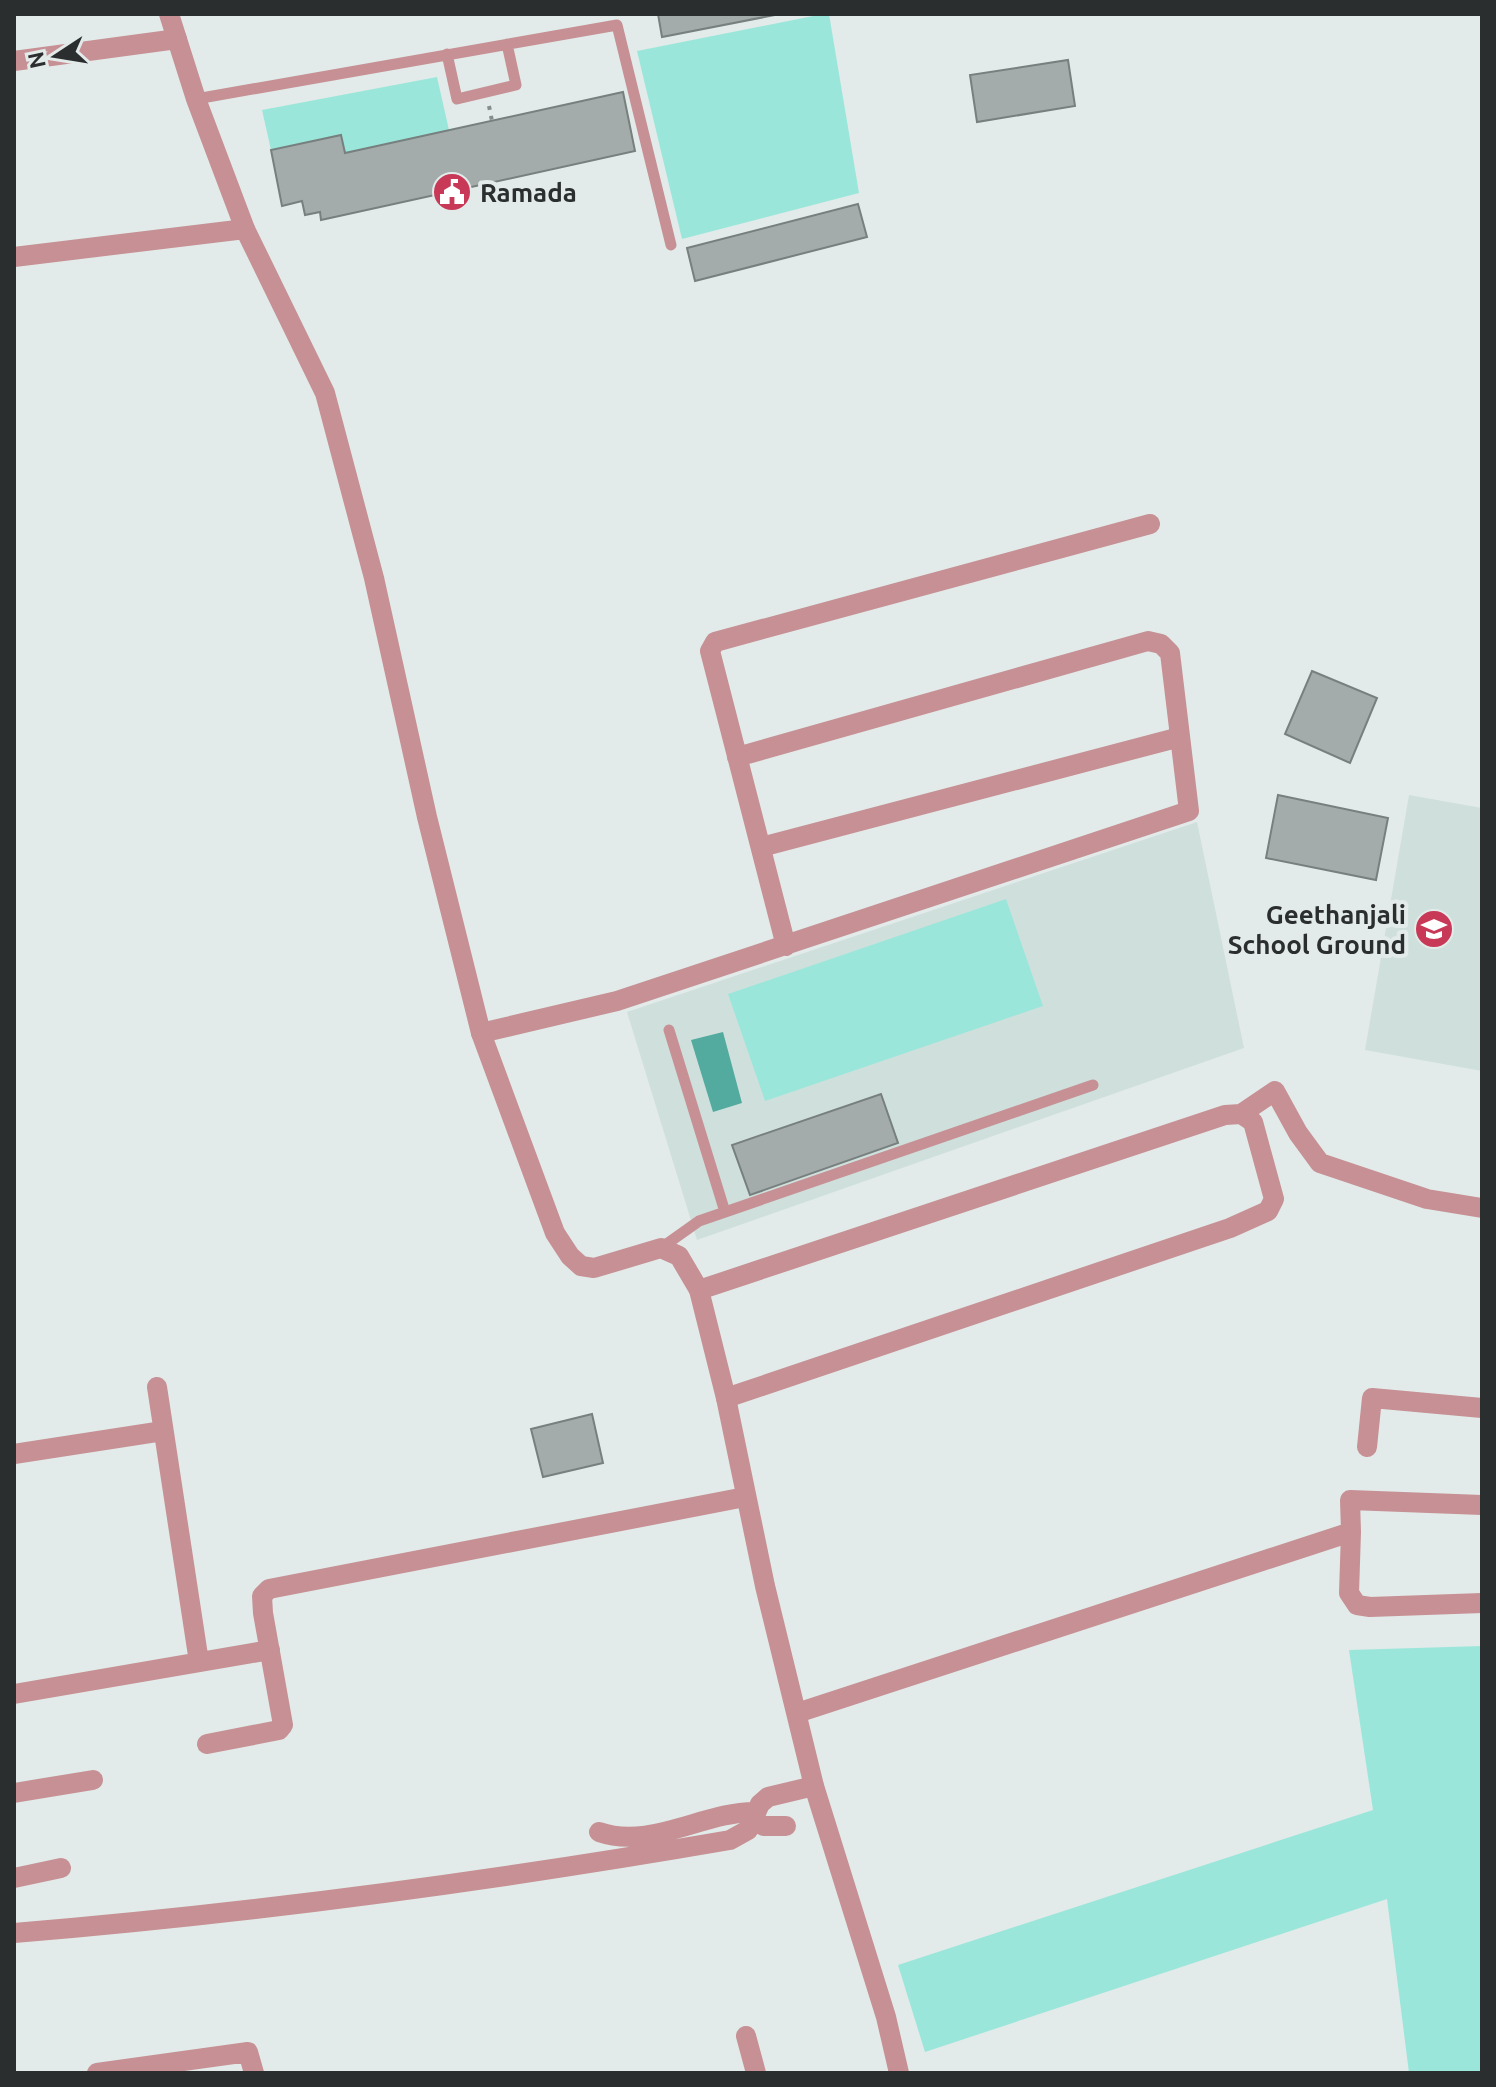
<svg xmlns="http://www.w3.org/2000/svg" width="1496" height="2087" font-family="Ubuntu,sans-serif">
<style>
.built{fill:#cfe0dc}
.green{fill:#9be6da}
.water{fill:#53aa9e}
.building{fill:#a3acaa;stroke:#77807e;stroke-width:2}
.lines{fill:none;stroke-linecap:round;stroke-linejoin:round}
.path{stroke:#878d8c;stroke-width:4;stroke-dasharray:4 6;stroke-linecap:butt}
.service{stroke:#c69095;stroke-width:11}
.minor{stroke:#c69095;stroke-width:20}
.tertiary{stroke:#c69095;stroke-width:20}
.labels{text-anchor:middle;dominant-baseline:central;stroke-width:8;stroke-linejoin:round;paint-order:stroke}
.poi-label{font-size:26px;font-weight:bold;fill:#2b2e2e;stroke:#e2ebe9;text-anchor:start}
</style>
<rect width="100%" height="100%" fill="#e2ebe9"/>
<!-- built -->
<path class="built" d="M1409,795L1482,808V1071L1365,1050Z
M1197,822L1244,1048L697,1240L627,1012Z"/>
<!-- green -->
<path class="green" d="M823,14H829L859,193L682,239L637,51Z
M437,77L449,130L345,153L340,135L271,150L262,110Z
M1006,899L1043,1006L765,1101L728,994Z
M1482,1646V2073H1409L1387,1899L925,2052L898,1965L1373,1810L1349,1650Z"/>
<!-- water -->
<path class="water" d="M723,1032L742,1103L713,1112L691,1040Z"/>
<!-- building -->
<path class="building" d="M658,14H780L662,37Z
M1068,60L1075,106L977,122L970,75Z
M623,92L635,151L321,220L320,212L305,215L302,201L282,206L271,150L341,135L345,153Z
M858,204L867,237L695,281L687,248Z
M1312,671L1377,698L1350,763L1285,734Z
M1278,795L1388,818L1376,880L1266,858Z
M881,1094L898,1143L750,1195L732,1145Z
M592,1414L603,1463L543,1477L531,1429Z"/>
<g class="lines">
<!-- path -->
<path class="path" d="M489,106L492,121"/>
<!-- service -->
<path class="service" d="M447,54L457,99L516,85L507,44
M196,99L617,25L671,245
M669,1030L725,1212
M661,1248L699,1221L1093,1085"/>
<!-- minor -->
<path class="minor" d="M14,61L177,39
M14,257L245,229
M761,847L1180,737
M786,946L710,651L715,642L1150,524
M481,1033L617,1001L1189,811L1170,653L1161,644L1148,641L737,757
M1241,1114L1275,1091L1298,1133L1320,1163L1427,1199L1482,1208
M699,1290L1225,1115L1241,1114L1253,1122L1274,1199L1268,1211L1230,1228L726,1398
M157,1387L199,1662
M1367,1447L1372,1398L1482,1408
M14,1454L163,1431
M1351,1532L1349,1593L1357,1605L1370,1607L1482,1603
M14,1694L270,1650
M797,1713L1351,1532L1350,1500L1482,1505
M207,1744L279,1730L283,1725L263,1613L262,1596L269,1589L745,1497
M14,1793L93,1780
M754,1821L764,1826H786
M599,1832C651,1850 705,1811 756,1812
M14,1878L61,1868
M14,1933C254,1913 493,1881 730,1840L748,1830L760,1804L768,1797L814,1786
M746,2036L756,2073
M97,2073L248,2052L254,2073"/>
<!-- tertiary -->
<path class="tertiary" d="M169,14L196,99L245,229L325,393L374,578L427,817L481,1033L555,1233L570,1256L581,1266L594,1268L661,1248L679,1256L699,1290L726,1398L765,1586L814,1786L886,2017L899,2073"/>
</g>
<!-- icons -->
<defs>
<g id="civic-disc" transform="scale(2)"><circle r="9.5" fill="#c83857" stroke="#e2ebe9"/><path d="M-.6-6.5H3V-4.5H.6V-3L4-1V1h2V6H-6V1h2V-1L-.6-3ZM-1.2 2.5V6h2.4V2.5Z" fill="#fff"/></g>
<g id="school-disc" transform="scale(2)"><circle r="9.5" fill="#c83857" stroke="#e2ebe9"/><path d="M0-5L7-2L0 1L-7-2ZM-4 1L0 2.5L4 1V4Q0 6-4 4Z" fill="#fff"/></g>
</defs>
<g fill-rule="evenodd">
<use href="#civic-disc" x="452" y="192"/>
<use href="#school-disc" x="1434" y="929"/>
</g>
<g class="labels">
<!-- poi labels -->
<g class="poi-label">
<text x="480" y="192">Ramada</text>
<text x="1406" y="914" text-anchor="end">Geethanjali<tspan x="1406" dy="30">School Ground</tspan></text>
</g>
</g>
<!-- border -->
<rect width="1496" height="2087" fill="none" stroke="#2b2e2e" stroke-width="32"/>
<!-- north arrow -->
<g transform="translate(56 56) rotate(258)" stroke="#e2ebe9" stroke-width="6" paint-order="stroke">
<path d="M0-6L14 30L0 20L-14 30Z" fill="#2b2e2e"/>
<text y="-12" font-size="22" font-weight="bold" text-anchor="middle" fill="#2b2e2e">N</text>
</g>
</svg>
